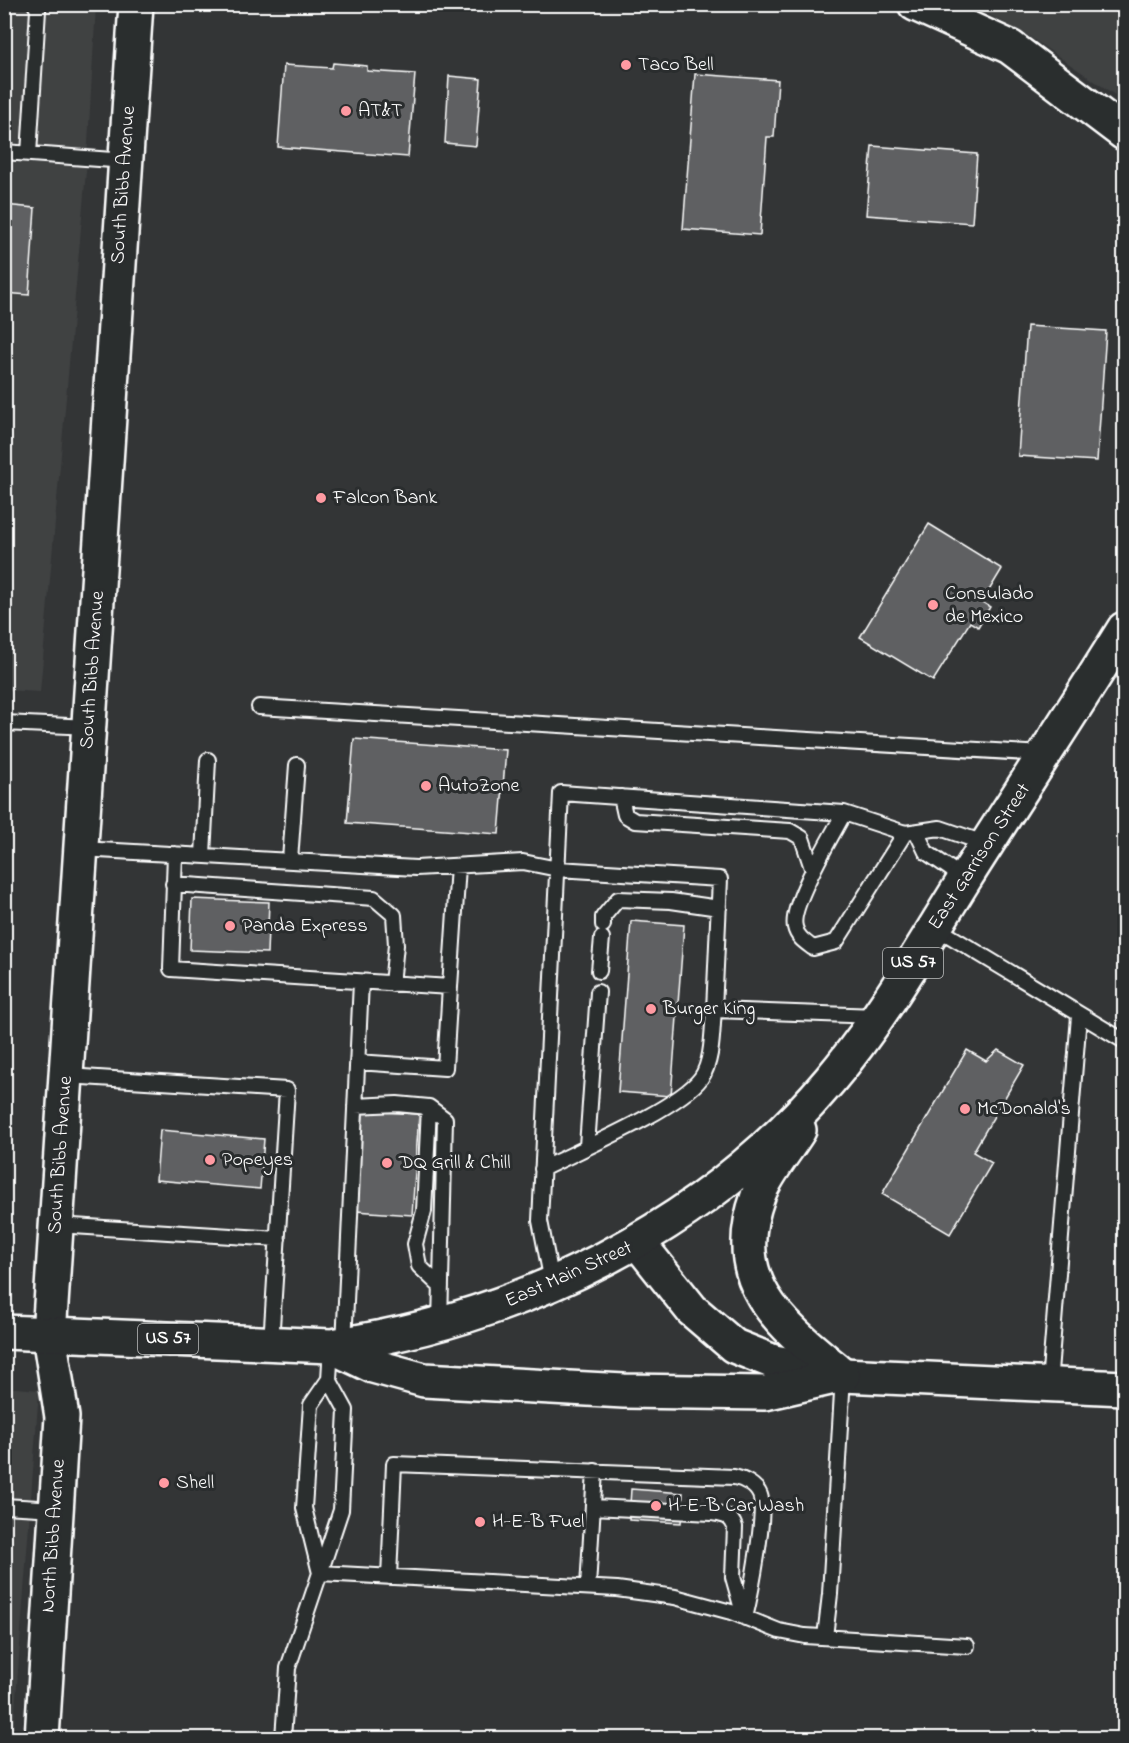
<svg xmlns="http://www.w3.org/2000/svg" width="1129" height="1743" font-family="'Indie Flower',sans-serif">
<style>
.built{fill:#404243}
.building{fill:#5f6162;stroke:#fff;stroke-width:1.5}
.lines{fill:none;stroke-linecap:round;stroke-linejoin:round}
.lane-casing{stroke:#fff;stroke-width:18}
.secondary-casing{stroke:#fff;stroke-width:38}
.primary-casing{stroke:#fff;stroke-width:38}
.lane{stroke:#2a2d2e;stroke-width:14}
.secondary{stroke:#2a2d2e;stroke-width:33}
.primary{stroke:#2a2d2e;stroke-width:33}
.poi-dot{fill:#ff9aa2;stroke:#2a2d2e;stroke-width:2}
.labels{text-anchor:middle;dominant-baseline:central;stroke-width:6;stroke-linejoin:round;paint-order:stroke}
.shield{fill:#2a2d2e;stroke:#bfc0c0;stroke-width:1.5}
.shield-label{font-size:18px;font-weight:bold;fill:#fff}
.poi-label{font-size:20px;fill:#fff;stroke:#2a2d2e;text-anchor:start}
.street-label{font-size:20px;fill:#fff;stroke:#2a2d2e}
</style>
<rect width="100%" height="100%" fill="#333536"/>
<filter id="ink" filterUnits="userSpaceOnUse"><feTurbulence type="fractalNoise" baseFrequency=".0167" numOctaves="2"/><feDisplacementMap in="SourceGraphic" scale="12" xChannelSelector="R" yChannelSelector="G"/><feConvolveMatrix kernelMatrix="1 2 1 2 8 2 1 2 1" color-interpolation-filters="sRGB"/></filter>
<g filter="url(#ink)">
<!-- built -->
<path class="built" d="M4,5H96L87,160L40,692L5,690Z
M970,5H1120L1115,95L1024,33Z
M4,1387L39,1390L13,1738H4Z"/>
<!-- building -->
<path class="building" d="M333,63L367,66V71L415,74L408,157L278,147L284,65L332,68Z
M695,74L778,80L774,137H767L760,235L683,229Z
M449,76L481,79L476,146L445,143Z
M872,146L977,154L972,223L866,215Z
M4,205L35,208L29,295L4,293Z
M1027,326L1106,331L1097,461L1018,456Z
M929,524L1002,569L982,602L990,607L978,627L970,622L933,681L860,637Z
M354,739L506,750L499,834L347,823Z
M192,899L269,902L267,953L190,950Z
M631,921L684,925L671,1096L618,1092Z
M967,1050L986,1061L998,1050L1024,1065L973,1152L992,1163L950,1234L882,1194Z
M363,1111L419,1114L412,1215L356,1211Z
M160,1130L264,1139L260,1189L156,1180Z
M631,1489L683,1493L681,1523L629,1520Z"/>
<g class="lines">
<!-- lane casing -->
<g class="lane-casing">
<path id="lane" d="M4,152L126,161
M29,154L38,10L35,4
M259,707L1044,754
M4,723L90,727
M621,797L625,815L635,821L790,831L802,838L813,871
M844,813C833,834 789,906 795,927C797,937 805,942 813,948L836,942L905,833
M917,833L926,852L965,879
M81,849L416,868L523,862L558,869L720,879L714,1010L876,1016
M175,854L171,969L450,987L458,866
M203,855L208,760
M290,860L297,765
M173,884L374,898L394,915L396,945L392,984
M603,925V917L618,899L671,901L719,908
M935,927L1124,1041
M599,971L602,938
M357,1062L445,1068L450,987
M67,1076L287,1090L271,1343
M355,1106L397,1104L429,1107L445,1119L440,1323
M429,1107L424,1211L415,1244L419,1266L441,1287
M587,1146L598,992
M542,1169C580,1150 679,1108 701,1078C713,1061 712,1030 714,1010
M57,1225L278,1239
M552,1282L540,1221L561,793L844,813L905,833L940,828L987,844
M344,1344L361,982
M329,1379L346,1410L341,1510L320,1573L304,1508L311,1405L329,1379L331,1346
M1049,1384L1079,1016
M4,1506L56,1509
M593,1507L712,1513C723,1515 731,1515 735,1527L733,1577L744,1616
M389,1577L394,1464L734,1477C744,1479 756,1485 760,1495C767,1513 750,1597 745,1618
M588,1587L595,1471
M825,1637L830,1594L843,1376
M283,1738L288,1668L320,1573L617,1589L675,1597L731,1612L779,1631L805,1636L967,1646"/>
</g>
<!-- secondary casing -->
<g class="secondary-casing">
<path id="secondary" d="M915,4L1010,47L1124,133
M637,1241L692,1310L734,1346L774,1362L843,1375L1124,1388
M42,1738L62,1417L49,1335L136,4"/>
</g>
<!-- primary casing -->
<g class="primary-casing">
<path id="primary" d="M799,1130C786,1151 766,1174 758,1196C726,1284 782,1325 843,1375
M4,1332L331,1346C520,1319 706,1228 830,1080C881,1020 922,947 964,880C1017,796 1072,713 1124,629
M331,1346L373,1366L424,1380L624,1391L765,1393L843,1375"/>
</g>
<!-- lane -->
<use href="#lane" class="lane"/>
<!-- secondary -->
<use href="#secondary" class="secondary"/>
<!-- primary -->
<use href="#primary" class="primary"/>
</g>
</g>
<!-- markers -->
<g class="poi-dot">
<circle cx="626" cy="65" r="6"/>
<circle cx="346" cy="111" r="6"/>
<circle cx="321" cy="498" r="6"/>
<circle cx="933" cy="605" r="6"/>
<circle cx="426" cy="786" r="6"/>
<circle cx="230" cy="926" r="6"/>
<circle cx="651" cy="1009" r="6"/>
<circle cx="965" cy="1109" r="6"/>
<circle cx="210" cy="1160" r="6"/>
<circle cx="387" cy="1163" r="6"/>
<circle cx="164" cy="1483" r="6"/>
<circle cx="656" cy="1506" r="6"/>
<circle cx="480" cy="1522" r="6"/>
</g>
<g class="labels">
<!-- shield labels -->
<g class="shield">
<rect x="883" y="948" width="60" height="30" rx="4.5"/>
<rect x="138" y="1324" width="60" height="30" rx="4.5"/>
</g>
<g class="shield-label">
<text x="913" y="963">US 57</text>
<text x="168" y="1339">US 57</text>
</g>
<!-- poi labels -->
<g class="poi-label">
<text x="638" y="65">Taco Bell</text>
<text x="358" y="111">AT&amp;T</text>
<text x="333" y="498">Falcon Bank</text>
<text x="945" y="594">Consulado<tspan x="945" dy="23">de Mexico</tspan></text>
<text x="438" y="786">AutoZone</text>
<text x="242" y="926">Panda Express</text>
<text x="663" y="1009">Burger King</text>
<text x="977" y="1109">McDonald's</text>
<text x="222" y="1160">Popeyes</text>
<text x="399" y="1163">DQ Grill &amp; Chill</text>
<text x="176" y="1483">Shell</text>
<text x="668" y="1506">H-E-B Car Wash</text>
<text x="492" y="1522">H-E-B Fuel</text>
</g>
<!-- street labels -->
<g class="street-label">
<text transform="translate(124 185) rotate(-86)">South Bibb Avenue</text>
<text transform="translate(93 670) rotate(-86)">South Bibb Avenue</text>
<text transform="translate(980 857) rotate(-57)">East Garrison Street</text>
<text transform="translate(61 1155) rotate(-86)">South Bibb Avenue</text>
<text transform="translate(569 1275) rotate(-24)">East Main Street</text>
<text transform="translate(54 1536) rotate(-86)">North Bibb Avenue</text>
</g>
</g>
<!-- margin -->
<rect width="1129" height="1743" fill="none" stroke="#2a2d2e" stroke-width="24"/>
<rect x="12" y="12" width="1105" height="1719" fill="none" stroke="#fff" stroke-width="2" filter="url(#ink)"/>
</svg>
